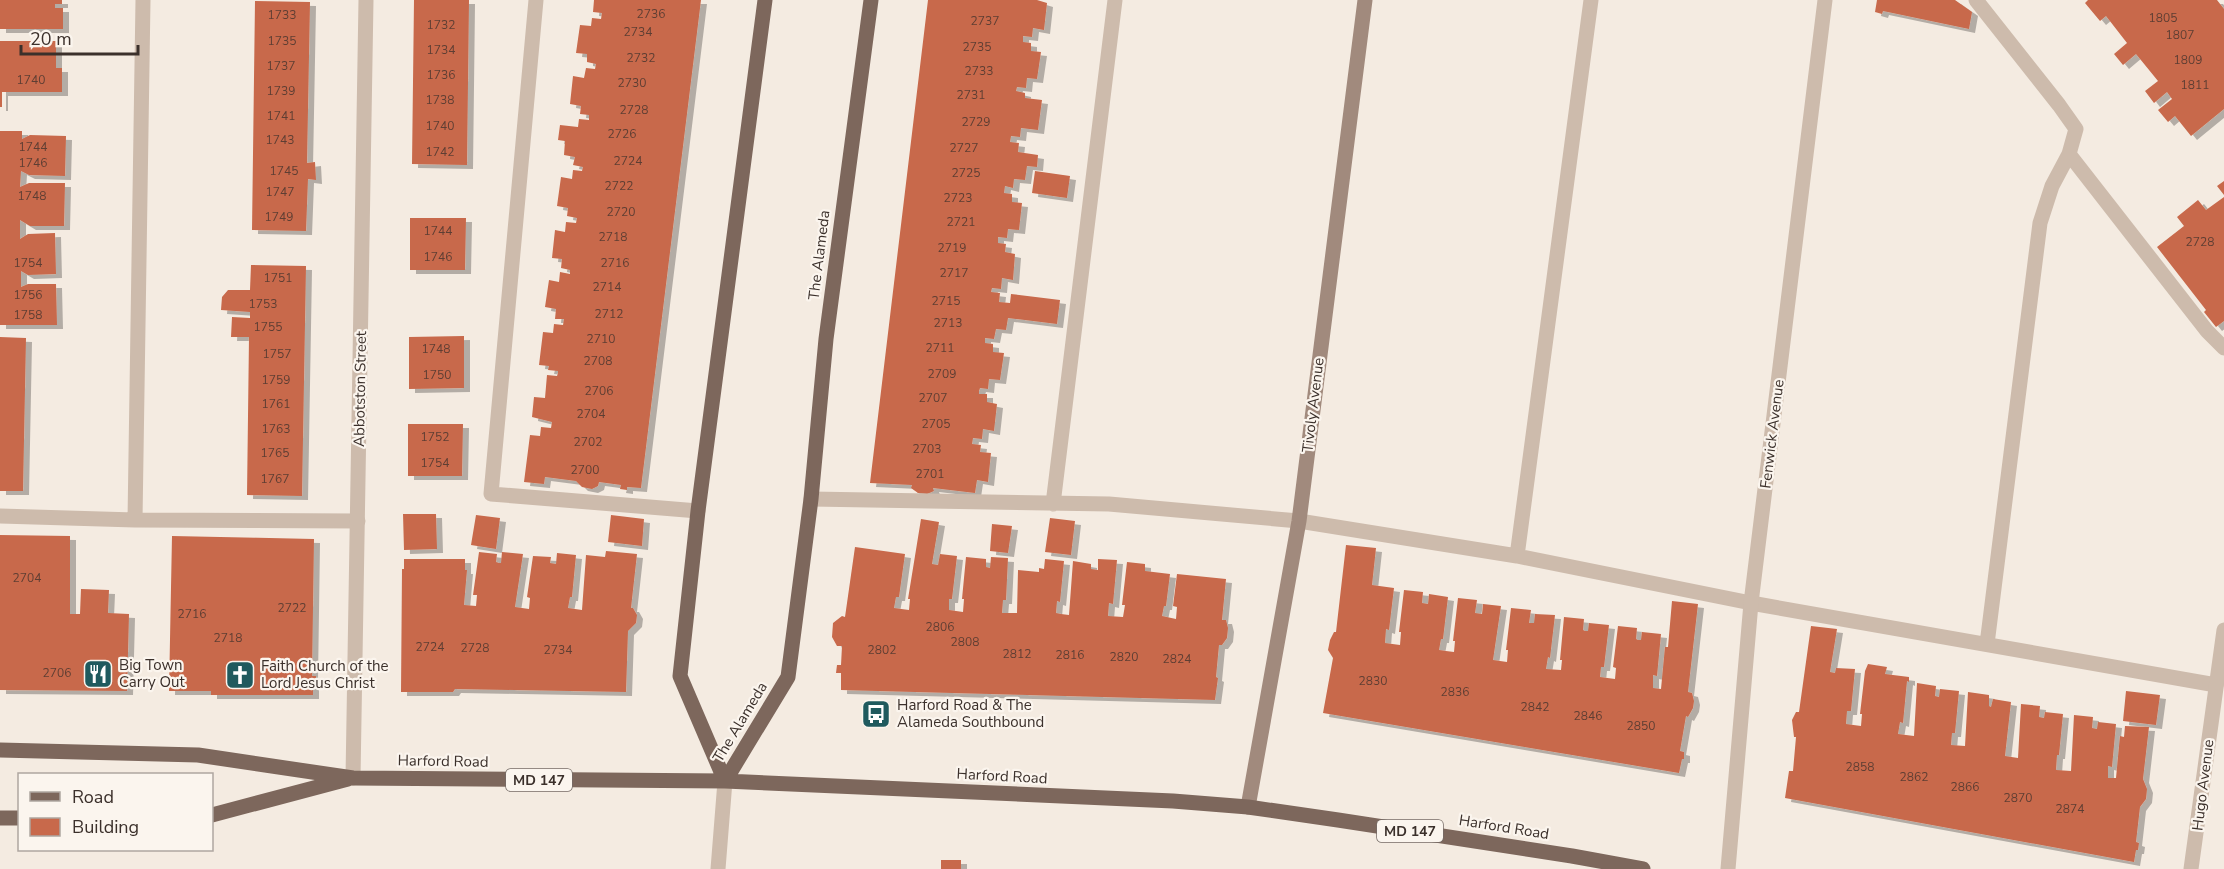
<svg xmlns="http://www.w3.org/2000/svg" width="2224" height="869" font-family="'Nunito Sans',sans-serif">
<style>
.building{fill:#c8694b;filter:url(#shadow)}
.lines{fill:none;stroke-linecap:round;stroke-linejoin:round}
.lane{stroke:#cdbbac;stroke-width:15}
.street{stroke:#cdbbac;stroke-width:15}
.secondary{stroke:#a18a7d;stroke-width:15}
.primary{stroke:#7d675c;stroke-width:15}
.labels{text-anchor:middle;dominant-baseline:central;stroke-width:4.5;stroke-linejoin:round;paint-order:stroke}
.number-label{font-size:12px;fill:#5e3e33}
.shield{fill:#fbf5ee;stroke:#756b66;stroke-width:1.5}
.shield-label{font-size:14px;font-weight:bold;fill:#3b302b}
.street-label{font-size:15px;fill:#3b302b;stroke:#fbf5ee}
.poi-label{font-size:15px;fill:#3b302b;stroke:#fbf5ee;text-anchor:start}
</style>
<defs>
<filter id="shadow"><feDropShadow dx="6" dy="4" stdDeviation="0" flood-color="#0004"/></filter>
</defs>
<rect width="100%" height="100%" fill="#f4ebe1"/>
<!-- building -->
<path class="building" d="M0,0H62V4H55V8H63V29H0Z
M414,0H469L467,165L412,164Z
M594,0H701L641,488L627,487V490L620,489L621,485L599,482L598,486L592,489L582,487L576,481L545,477L544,484L524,482L530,435L540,436L541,427L551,428L552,422L532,417L534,397L545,398L547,375L557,376L558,373V371L548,370L549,366L539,365L543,332L553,333L554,324L563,325L564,319H555L556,309L545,307L549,280L559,282L560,272L570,274V270L561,268L562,259L552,258L555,230L565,232L566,222L576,223L577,218L567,216L568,208L557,206L561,177L572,179L573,170L582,171L583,167L573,165L575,157L564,155L565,141L558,140L560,125L578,127L579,119L589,120V115L580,114L581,106L570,104L573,76L584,78L586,68L595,69L596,64L587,62V54L576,53L580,25L591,26L592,18L601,19L602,13L593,12Z
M928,0H1037L1047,3L1044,30L1033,28L1032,37L1023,36V42L1031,43V51L1041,52L1037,79L1027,78L1026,88L1017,87L1016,91L1025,93V98L1042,100L1038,130L1021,128L1020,137L1011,136L1010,142L1019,143L1018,152L1038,155L1037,167L1027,166L1025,180L1014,179L1013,188L1005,186L1004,193L1012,194V202L1022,203L1019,230L1008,229L1007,238L998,237V243L1006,244L1005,252L1015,254L1013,280L1002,278L1001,289L992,288L991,292L1000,293L999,302L1010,303L1011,294L1060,300L1057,324L1008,318L1006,330L996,329L994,339L985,338V343L993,344V352L1004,353L1000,380L989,379L988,389L980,388L979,391V394H987V402L997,404L994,431L983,429L982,439L973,438L972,444L981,445L980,452L991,453L988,482L977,480L975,493L933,488L934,491L927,494L918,493L911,488L912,485L870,483Z
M1877,0H1955L1972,12L1969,29L1883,11L1882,14L1875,12Z
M2088,0H2217L2224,9V109L2191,136L2175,116L2168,122L2158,110L2172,99L2167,92L2154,103L2145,91L2158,81L2136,54L2123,65L2114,54L2127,43L2106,16L2100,21L2085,3Z
M255,1L310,2L307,163L315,162L316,180L308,179L306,231L252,230Z
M0,41H56V68H62V92H2V107H0Z
M0,131H22V139L30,135L66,136L65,176L29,175L21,171L20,187L29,183H65L64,226H30L20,220V239L28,234L55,233L56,274L28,275L21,271V287L28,284H56L57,325H0Z
M1035,171L1070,176L1067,198L1032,193Z
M2224,181V195L2217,186Z
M2224,197V321L2216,327L2204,312L2206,310L2157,247L2184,226L2177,217L2198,200L2206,210Z
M410,218H466L465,270H410Z
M251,265L306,266L302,496L247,495L249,337H231L232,317L250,318V312L221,310L222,297L228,290H250Z
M464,336V388L409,389V337Z
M0,337L26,338L23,491H0Z
M408,424H463L462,476H408Z
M403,514H436L437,549L404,550Z
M476,515L500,518L496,549L471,545Z
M611,515L644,519L642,546L608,542Z
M1050,518L1075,521L1071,555L1045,552Z
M921,519L939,522L932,564L938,565L940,554L957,556L952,599H949V610L963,612L964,599H962L966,557L986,559V567L990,568L991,557L1008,558L1006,600H1003L1002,613H1017L1018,570L1039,572V568L1044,569L1045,559L1064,561L1060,602L1057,601L1056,613L1061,614L1069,615L1073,561L1091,564V569L1098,570V559L1117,560L1113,604L1109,603L1108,616L1123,617L1125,605H1122L1127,562L1145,564V571L1170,574L1166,606H1164L1162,616L1176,619L1177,607L1173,606L1177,574L1226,579L1222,620H1226L1228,628L1227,638L1222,645H1219L1216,677L1218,678L1215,700L841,690V673H836L837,665H841L842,646H837L832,637L833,623L842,616L845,617L855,547L905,554L899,597H896L894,608L909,610L910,599H908Z
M992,524L1012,526L1008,553L990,551Z
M0,535L70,536V614H80L81,589L109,590L108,613L129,614L127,691L0,690Z
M172,536L314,539L312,676H316V685H313V695H211V691H169Z
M1346,545L1376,548L1372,585L1394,588L1389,630L1386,629L1385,643L1400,645L1401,632H1399L1404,590L1423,592L1422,603L1428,604L1429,594L1448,597L1443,639H1441L1439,650L1446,651L1454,652L1455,641H1453L1458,598L1477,600L1475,613L1482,614L1483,604L1501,606L1493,660L1507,662L1508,650H1506L1511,608L1531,610L1529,623H1534L1535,614L1555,615L1550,658L1548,657L1546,669L1561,670L1562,660H1560L1564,617L1584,619L1583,630L1585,631H1588L1589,623L1609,625L1604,667H1601L1600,677L1615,679L1616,668L1613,667L1618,626L1637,628L1636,639L1638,640H1641L1642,632L1661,634L1657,676L1653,675V688L1661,689L1665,647H1668L1672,601L1698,604L1688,692L1692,693L1694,701L1693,708L1688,717L1686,716L1680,751L1684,752V759H1682L1679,773L1323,713L1333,658L1328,650L1330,640L1334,632H1336Z
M606,551L637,554L631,608H633L637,615L636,623L628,631L626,692L455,689L453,692H401L402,569H404V559H465V570H467L464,605L476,606L477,595H473L479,552L497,554L496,562L499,563H501L502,552L523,554L515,607L529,609L530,598L527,597L533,556L551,557L550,563L556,564L557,553L576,555L572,597H570L568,608L582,610L586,555L605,557Z
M1811,626L1837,629L1830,672L1835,673L1836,668L1855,669L1851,711H1847L1846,724L1861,726L1862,714H1860L1865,671L1868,664L1887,667L1885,674L1909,677V682L1907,681L1903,723L1900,722L1898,734L1914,736L1917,683L1936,686L1935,696L1939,697L1940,689L1959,691L1955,733H1952L1951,745L1965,746L1968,692L1989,695V706L1991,707L1993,699L2011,702L2005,756L2018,758L2021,704L2040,706L2039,717L2044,718L2045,712L2063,714L2059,755H2057L2056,770L2071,771L2074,715L2093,717L2092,728L2097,729L2098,722L2116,724L2112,767L2108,766V778H2116L2120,736L2124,737L2125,726L2149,727L2143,779L2147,789L2146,799L2140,807L2136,842L2139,843L2138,850H2136L2134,862L1785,798L1789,771H1793L1796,737H1794L1792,720L1796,712H1799Z
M2126,691L2160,695L2156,725L2123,721Z
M941,860H961V869H941Z"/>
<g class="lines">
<!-- lane -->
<path class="lane" d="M536,0L491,494L698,511
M1976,0L2059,105L2076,129L2069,154L2052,186L2040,223L1987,644
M2069,154L2207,331L2224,348
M811,499L1109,504L1299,521L1517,556L1751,603L2216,685
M1053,504L1115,0
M0,516L135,520L143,0
M135,520L358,521
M1517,556L1591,0"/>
<!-- street -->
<path class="street" d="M353,778L366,0
M718,869L725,781
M1728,869L1751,603L1825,0
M2191,869L2224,630"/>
<!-- secondary -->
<path class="secondary" d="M1248,807L1299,521L1365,0"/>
<!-- primary -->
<path class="primary" d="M0,750L198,755L353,778L725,781L1173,801L1248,807L1338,820L1572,856L1643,869
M725,781L788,677L811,499L826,339L871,0
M725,781L680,676L698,511L765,0
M212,815L348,779
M0,818H20"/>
</g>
<!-- icons -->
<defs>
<g id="restaurant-square" transform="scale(1.5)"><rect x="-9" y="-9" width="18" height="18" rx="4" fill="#1f5a5e" stroke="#fbf5ee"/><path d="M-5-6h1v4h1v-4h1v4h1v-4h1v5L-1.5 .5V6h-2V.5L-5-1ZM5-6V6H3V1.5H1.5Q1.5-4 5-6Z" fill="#fff"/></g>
<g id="church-square" transform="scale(1.5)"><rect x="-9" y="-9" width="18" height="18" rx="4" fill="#1f5a5e" stroke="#fbf5ee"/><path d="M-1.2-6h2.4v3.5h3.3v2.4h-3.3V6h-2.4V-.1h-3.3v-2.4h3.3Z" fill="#fff"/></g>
<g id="bus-square" transform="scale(1.5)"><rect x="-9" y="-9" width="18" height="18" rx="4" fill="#1f5a5e" stroke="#fbf5ee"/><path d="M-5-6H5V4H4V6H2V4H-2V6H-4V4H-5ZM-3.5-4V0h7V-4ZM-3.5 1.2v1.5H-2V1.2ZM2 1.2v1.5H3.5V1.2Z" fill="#fff"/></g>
</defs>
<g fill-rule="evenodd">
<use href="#restaurant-square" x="98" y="674"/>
<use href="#church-square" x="240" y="675"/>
<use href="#bus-square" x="876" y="714"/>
</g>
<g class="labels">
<!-- number labels -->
<g class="number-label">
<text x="651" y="14">2736</text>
<text x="282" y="15">1733</text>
<text x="2163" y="18">1805</text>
<text x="985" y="21">2737</text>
<text x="441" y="25">1732</text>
<text x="638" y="32">2734</text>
<text x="2180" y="35">1807</text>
<text x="282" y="41">1735</text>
<text x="977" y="47">2735</text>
<text x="441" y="50">1734</text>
<text x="641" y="58">2732</text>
<text x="2188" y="60">1809</text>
<text x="281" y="66">1737</text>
<text x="979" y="71">2733</text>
<text x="441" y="75">1736</text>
<text x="31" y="80">1740</text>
<text x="632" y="83">2730</text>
<text x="2195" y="85">1811</text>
<text x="281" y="91">1739</text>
<text x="971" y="95">2731</text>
<text x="440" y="100">1738</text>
<text x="634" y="110">2728</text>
<text x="281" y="116">1741</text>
<text x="976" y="122">2729</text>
<text x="440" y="126">1740</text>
<text x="622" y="134">2726</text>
<text x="280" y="140">1743</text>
<text x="33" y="147">1744</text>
<text x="964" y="148">2727</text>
<text x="440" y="152">1742</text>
<text x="628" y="161">2724</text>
<text x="33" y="163">1746</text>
<text x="284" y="171">1745</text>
<text x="966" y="173">2725</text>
<text x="619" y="186">2722</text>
<text x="280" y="192">1747</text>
<text x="32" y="196">1748</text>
<text x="958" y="198">2723</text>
<text x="621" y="212">2720</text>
<text x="279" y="217">1749</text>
<text x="961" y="222">2721</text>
<text x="438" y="231">1744</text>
<text x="613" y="237">2718</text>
<text x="2200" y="242">2728</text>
<text x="952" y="248">2719</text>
<text x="438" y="257">1746</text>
<text x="28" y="263">1754</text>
<text x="615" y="263">2716</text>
<text x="954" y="273">2717</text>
<text x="278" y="278">1751</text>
<text x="607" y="287">2714</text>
<text x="28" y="295">1756</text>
<text x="946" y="301">2715</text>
<text x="263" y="304">1753</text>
<text x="609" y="314">2712</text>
<text x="28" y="315">1758</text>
<text x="948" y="323">2713</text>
<text x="268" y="327">1755</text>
<text x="601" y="339">2710</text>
<text x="940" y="348">2711</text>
<text x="436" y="349">1748</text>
<text x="277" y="354">1757</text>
<text x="598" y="361">2708</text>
<text x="942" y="374">2709</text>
<text x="437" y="375">1750</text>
<text x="276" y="380">1759</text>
<text x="599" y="391">2706</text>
<text x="933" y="398">2707</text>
<text x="276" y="404">1761</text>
<text x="591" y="414">2704</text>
<text x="936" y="424">2705</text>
<text x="276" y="429">1763</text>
<text x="435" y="437">1752</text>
<text x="588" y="442">2702</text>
<text x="927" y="449">2703</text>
<text x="275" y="453">1765</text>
<text x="435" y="463">1754</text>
<text x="585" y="470">2700</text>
<text x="930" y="474">2701</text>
<text x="275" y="479">1767</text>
<text x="27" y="578">2704</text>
<text x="292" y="608">2722</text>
<text x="192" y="614">2716</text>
<text x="940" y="627">2806</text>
<text x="228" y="638">2718</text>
<text x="965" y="642">2808</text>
<text x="430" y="647">2724</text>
<text x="475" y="648">2728</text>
<text x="558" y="650">2734</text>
<text x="882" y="650">2802</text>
<text x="1017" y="654">2812</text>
<text x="1070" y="655">2816</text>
<text x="1124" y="657">2820</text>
<text x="1177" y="659">2824</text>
<text x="57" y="673">2706</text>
<text x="1373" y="681">2830</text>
<text x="1455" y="692">2836</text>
<text x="1535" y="707">2842</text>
<text x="1588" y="716">2846</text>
<text x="1641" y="726">2850</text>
<text x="1860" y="767">2858</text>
<text x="1914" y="777">2862</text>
<text x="1965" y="787">2866</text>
<text x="2018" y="798">2870</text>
<text x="2070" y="809">2874</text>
</g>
<!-- shield labels -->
<g class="shield">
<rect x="506" y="769" width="66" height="22" rx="4.5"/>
<rect x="1377" y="820" width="66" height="22" rx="4.5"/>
</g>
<g class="shield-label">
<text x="539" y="780">MD 147</text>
<text x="1410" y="831">MD 147</text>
</g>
<!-- street labels -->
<g class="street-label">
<text transform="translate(819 255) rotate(-83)">The Alameda</text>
<text transform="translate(360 389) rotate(-89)">Abbotston Street</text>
<text transform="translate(1313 405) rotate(-83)">Tivoly Avenue</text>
<text transform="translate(1772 434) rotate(-83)">Fenwick Avenue</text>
<text transform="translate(740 722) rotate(-59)">The Alameda</text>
<text transform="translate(443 761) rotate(1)">Harford Road</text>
<text transform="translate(1002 776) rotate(3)">Harford Road</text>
<text transform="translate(2203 785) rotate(-83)">Hugo Avenue</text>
<text transform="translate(1504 827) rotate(9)">Harford Road</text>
</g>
<!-- poi labels -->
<g class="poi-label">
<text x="119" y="665">Big Town<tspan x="119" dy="17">Carry Out</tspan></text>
<text x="261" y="666">Faith Church of the<tspan x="261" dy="17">Lord Jesus Christ</tspan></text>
<text x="897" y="705">Harford Road &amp; The<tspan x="897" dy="17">Alameda Southbound</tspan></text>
</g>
</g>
<!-- legend -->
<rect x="18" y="773" width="195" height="78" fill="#fbf5ee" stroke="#aea6a0" stroke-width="1.5"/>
<rect x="30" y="792" width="30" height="9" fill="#7d675c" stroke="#aea6a0" stroke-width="1.5"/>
<text x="72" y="803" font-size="18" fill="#3b302b">Road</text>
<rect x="30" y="818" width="30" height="18" fill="#c8694b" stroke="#aea6a0" stroke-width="1.5"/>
<text x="72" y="833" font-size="18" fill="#3b302b">Building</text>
<!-- scale -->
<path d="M21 45v9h117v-9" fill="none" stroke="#3b302b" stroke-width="3"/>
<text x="30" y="45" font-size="18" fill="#3b302b" stroke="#fbf5ee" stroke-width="4.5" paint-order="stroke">20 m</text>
</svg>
